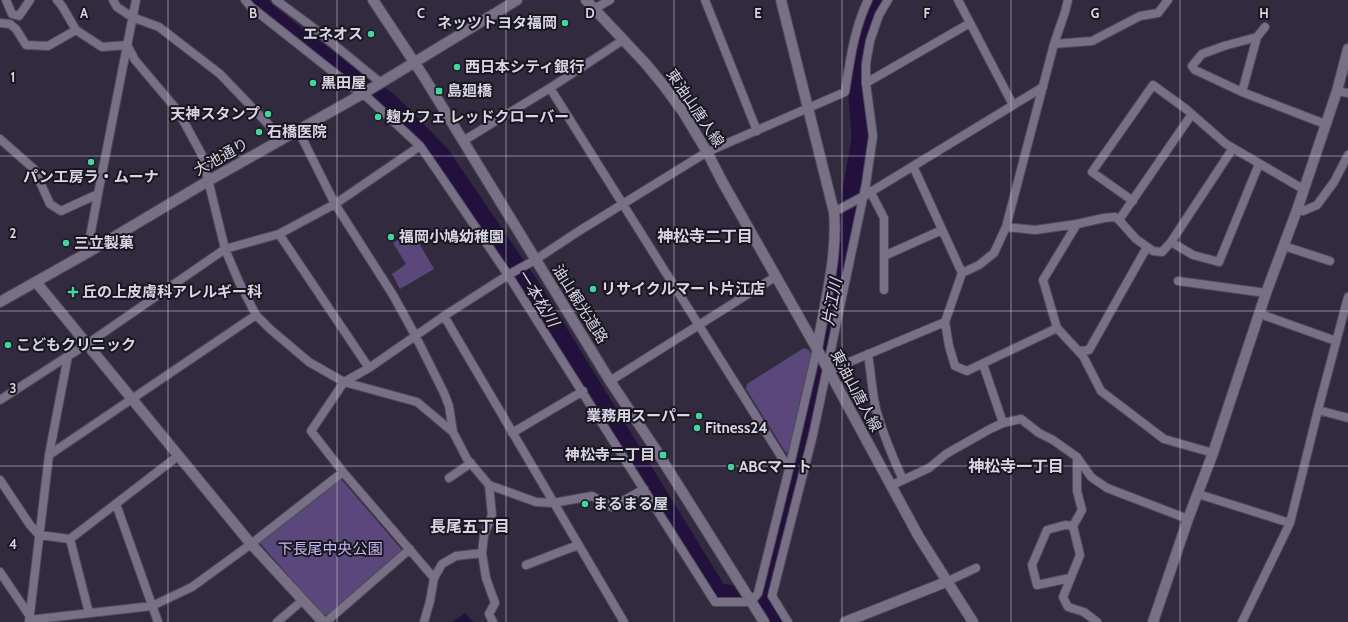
<svg xmlns="http://www.w3.org/2000/svg" width="1348" height="622" font-family="Cabin,'Noto Sans JP',sans-serif">
<style>
.green{fill:#594879}
.water{fill:#23113d}
.lines{fill:none;stroke-linecap:round;stroke-linejoin:round}
.river{stroke:#23113d;stroke-width:17}
.street-casing{stroke:#4f495b;stroke-width:10}
.secondary-casing{stroke:#4f495b;stroke-width:12}
.street{stroke:#777087;stroke-width:8}
.secondary{stroke:#777087;stroke-width:10}
.grid{fill:none;stroke:#d9d5e2;stroke-width:1;stroke-opacity:0.55}
.poi-dot{fill:#46d49e;stroke:#18161f;stroke-width:1.5}
.labels{text-anchor:middle;dominant-baseline:central;stroke-width:4;stroke-linejoin:round;paint-order:stroke}
.poi-label{font-size:15px;font-weight:bold;fill:#d9d5e2;stroke:#18161f;text-anchor:start}
.street-label{font-size:15px;fill:#d9d5e2;stroke:#18161f}
.park-label{font-size:15px;fill:#cab6f5;stroke:#18161f}
.neighbourhood-label{font-size:16px;font-weight:bold;fill:#d9d5e2;stroke:#18161f}
.water-label{font-size:16px;font-style:italic;fill:#dfd5f5;stroke:#18161f}
.grid-label{font-size:13px;text-anchor:middle;font-weight:bold;fill:#d9d5e2;stroke:#18161f;stroke-width:4;stroke-linejoin:round;paint-order:stroke}
</style>
<rect width="100%" height="100%" fill="#322b3f"/>
<!-- green -->
<path class="green" d="M412,231L434,269L400,289L392,274L406,264L393,243Z
M804,348L809,350L813,358L790,452L786,453L746,389L747,384Z
M341,479L402,550L328,615H323L259,542Z"/>
<!-- water -->
<path class="water" d="M465,613L473,622H453Z"/>
<g class="lines">
<!-- river -->
<path class="river" d="M257,0L266,10L302,39L389,101L441,154L531,286L718,591L764,601L777,622
M764,601L767,574L813,407L826,339L860,138L856,82L858,55L873,7L878,0"/>
<!-- street casing -->
<g class="street-casing">
<path id="street" d="M6,0L12,14L19,16L30,0
M113,0L117,7L132,17L159,27L220,74L269,125L281,141
M245,0L251,7L361,94L368,98L420,146L438,172L508,275L715,602H751L758,593L789,469L550,88
M276,0L311,26L381,83
M705,0L757,131
M958,0L1013,105
M594,9L610,0
M0,23L10,24L16,29L26,45L48,46L76,30
M1257,37L1224,46L1202,54L1192,66L1195,70L1242,92L1325,124
M1054,44L1065,12L1068,0
M866,83L970,23
M1337,91L1348,93
M1242,92L1257,37L1265,27
M298,130L335,204L393,295L415,335L444,393L449,406L453,432
M0,139L34,169L50,204L61,211L98,194L87,253
M463,141L550,88L623,40
M420,146L335,204L279,234L225,249L239,282L256,315L270,329L309,362L344,382L417,402L453,432L467,459L489,485L536,502L553,503L592,496L612,507L644,489
M913,166L962,273
M870,191L884,218V290
M98,194L136,0
M1133,201L1092,172L1153,85L1186,109L1226,144L1303,189
M1297,210L1303,211L1317,205L1334,182L1348,155
M834,212L864,196L1043,87
M1119,220L1192,114
M1006,227L1035,230L1077,224
M279,234L369,368
M1171,242L1233,148
M1284,246L1330,261
M884,256L942,230
M1178,281L1266,293
M1348,297L1318,410L1348,418
M1260,314L1336,341
M444,316L624,622
M945,322L949,346L955,366L967,371L1057,328
M1079,351L1089,350L1147,247
M868,354C871,373 872,394 877,413C884,436 893,458 903,480
M983,364L1003,423
M828,371L945,322L962,273L979,265L994,253L1006,227L1054,44L1092,41L1140,16L1158,13L1168,0
M610,381L775,277
M0,400L68,356
M512,433L583,391
M1213,453L1164,439L1101,391L1083,356L1057,328L1043,280L1077,224L1104,218L1115,217L1119,220L1136,239L1153,251L1162,252L1171,242L1193,255L1219,262L1259,164
M49,455L256,315
M1077,457V491L1082,510L1073,526L1080,555L1063,597L1068,607L1084,612L1097,622
M789,469L817,349
M449,478L471,463
M0,480L30,525L39,535L70,539L178,456
M890,486L929,468L946,454L990,429L1003,423L1021,419L1039,433L1053,440L1077,457L1091,477L1107,488L1188,519
M1198,494L1290,523
M116,504L158,622
M70,539L89,613
M482,553L486,578L495,603L489,614L493,622
M526,565L578,545
M0,572L29,615
M434,578L442,564L456,556L482,553L484,535L492,515L489,485
M1070,578L1037,585L1032,565L1047,530L1065,525L1073,526
M946,582L976,568
M29,620L152,606L192,587L251,544L343,472
M29,622L49,455L68,356L87,344L225,249L202,155L178,111L135,60L127,45L102,47L76,30L62,6L57,0
M277,622L303,600
M326,622L410,549
M424,622L430,601L434,578L343,472L311,431L344,382L369,368L444,316L508,275L535,260L579,231L707,152L845,92C850,60 854,29 868,0
M788,622L772,596L813,435L866,184L873,136L866,83V64L870,41L879,15L888,0
M1242,622L1290,523L1318,410"/>
</g>
<!-- secondary casing -->
<g class="secondary-casing">
<path id="secondary" d="M373,0L424,77L610,381L656,450L764,622
M586,0L646,64L664,86L683,112L707,152L723,183L817,349L919,537L973,622
M781,0L834,212C838,256 824,306 817,349
M36,282L251,544L323,622
M0,302L87,253L208,181L364,93L517,0
M845,622L946,582
M1153,622L1188,519L1213,453L1266,293L1297,210L1337,91L1348,49"/>
</g>
<!-- street -->
<use href="#street" class="street"/>
<!-- secondary -->
<use href="#secondary" class="secondary"/>
</g>
<!-- grid -->
<path class="grid" d="M168,0V622M337,0V622M506,0V622M674,0V622M842,0V622M1011,0V622M1180,0V622M0,156H1348M0,311H1348M0,466H1348"/>
<!-- markers -->
<g class="poi-dot">
<circle cx="565" cy="23" r="4"/>
<circle cx="371" cy="34" r="4"/>
<circle cx="457" cy="67" r="4"/>
<circle cx="313" cy="83" r="4"/>
<rect x="435" y="87" width="8" height="8" rx="2"/>
<circle cx="268" cy="114" r="4"/>
<circle cx="378" cy="117" r="4"/>
<circle cx="259" cy="132" r="4"/>
<circle cx="91" cy="162" r="4"/>
<circle cx="391" cy="237" r="4"/>
<circle cx="66" cy="243" r="4"/>
<circle cx="593" cy="289" r="4"/>
<path d="M71 286h4v4h4v4h-4v4h-4v-4h-4v-4h4z"/>
<circle cx="8" cy="345" r="4"/>
<circle cx="699" cy="416" r="4"/>
<circle cx="697" cy="428" r="4"/>
<rect x="659" y="451" width="8" height="8" rx="2"/>
<circle cx="731" cy="467" r="4"/>
<circle cx="585" cy="504" r="4"/>
</g>
<g class="labels">
<!-- poi labels -->
<g class="poi-label">
<text x="557" y="23" text-anchor="end">ネッツトヨタ福岡</text>
<text x="363" y="34" text-anchor="end">エネオス</text>
<text x="465" y="67">西日本シティ銀行</text>
<text x="321" y="83">黒田屋</text>
<text x="447" y="91">島廻橋</text>
<text x="260" y="114" text-anchor="end">天神スタンプ</text>
<text x="386" y="117">麹カフェ レッドクローバー</text>
<text x="267" y="132">石橋医院</text>
<text x="91" y="177" text-anchor="middle">パン工房ラ・ムーナ</text>
<text x="399" y="237">福岡小鳩幼稚園</text>
<text x="74" y="243">三立製菓</text>
<text x="601" y="289">リサイクルマート片江店</text>
<text x="82" y="292">丘の上皮膚科アレルギー科</text>
<text x="16" y="345">こどもクリニック</text>
<text x="691" y="416" text-anchor="end">業務用スーパー</text>
<text x="705" y="428">Fitness24</text>
<text x="655" y="455" text-anchor="end">神松寺二丁目</text>
<text x="739" y="467">ABCマート</text>
<text x="593" y="504">まるまる屋</text>
</g>
<!-- street labels -->
<g class="street-label">
<text transform="translate(695 108) rotate(56)">東油山唐人線</text>
<text transform="translate(221 157) rotate(-29)">大池通り</text>
<text transform="translate(580 304) rotate(58)">油山観光道路</text>
<text transform="translate(856 391) rotate(62)">東油山唐人線</text>
</g>
<!-- park labels -->
<g class="park-label">
<text x="330" y="549">下長尾中央公園</text>
</g>
<!-- neighbourhood labels -->
<g class="neighbourhood-label">
<text x="705" y="236">神松寺二丁目</text>
<text x="1016" y="466">神松寺一丁目</text>
<text x="470" y="526">長尾五丁目</text>
</g>
<!-- water labels -->
<g class="water-label">
<text transform="translate(538 298) rotate(58)">一本松川</text>
<text transform="translate(832 302) rotate(-80)">片江川</text>
</g>
</g>
<g class="grid-label">
<text x="84" y="18">A</text>
<text x="253" y="18">B</text>
<text x="421" y="18">C</text>
<text x="590" y="18">D</text>
<text x="758" y="18">E</text>
<text x="927" y="18">F</text>
<text x="1095" y="18">G</text>
<text x="1264" y="18">H</text>
<text x="13" y="82">1</text>
<text x="13" y="238">2</text>
<text x="13" y="393">3</text>
<text x="13" y="549">4</text>
</g>
</svg>
